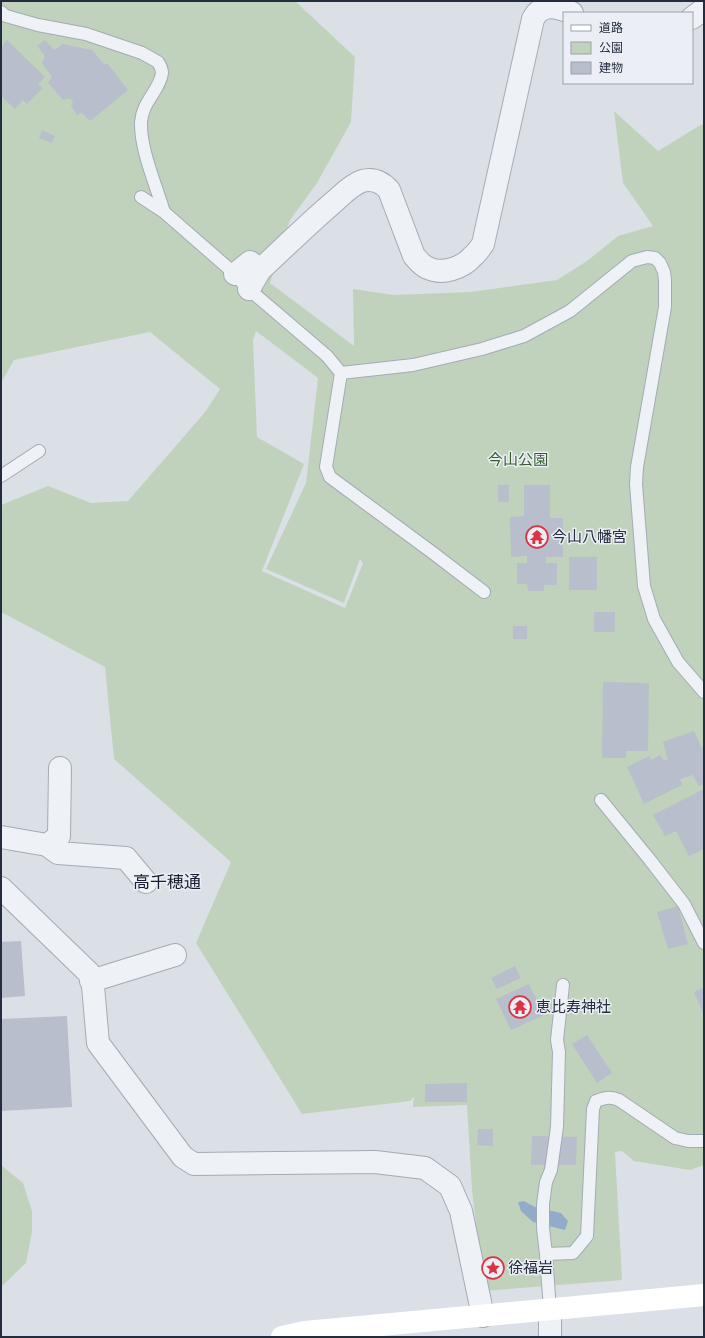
<svg xmlns="http://www.w3.org/2000/svg" width="705" height="1338" font-family="Karla,'Noto Sans JP',sans-serif">
<style>
.green{fill:#c0d2bc;fill-rule:evenodd}
.water{fill:#93abcb}
.building{fill:#b8becb}
.lines{fill:none;stroke-linecap:round;stroke-linejoin:round}
.lane-casing{stroke:#a4aab5;stroke-width:14}
.street-casing{stroke:#a4aab5;stroke-width:24}
.lane{stroke:#eef1f5;stroke-width:12}
.street{stroke:#eef1f5;stroke-width:22}
.secondary{stroke:#fff;stroke-width:22}
.labels{text-anchor:middle;dominant-baseline:central;stroke-width:3;stroke-linejoin:round;paint-order:stroke}
.park-label{font-size:15px;fill:#365c30;stroke:#ebeff5}
.poi-label{font-size:15px;fill:#242c3f;stroke:#ebeff5;text-anchor:start}
.quarter-label{font-size:17px;fill:#171e2f;stroke:#ebeff5}
</style>
<rect width="100%" height="100%" fill="#dbe0e7"/>
<!-- green -->
<path class="green" d="M1,1H295L355,57L351,122L317,183L290,220L270,283L354,346L353,289L394,295L471,292L557,280L587,261L618,236L653,226L623,183L614,111L658,151L704,123V1165L690,1170L634,1161L622,1151L615,1152L622,1280L484,1291L472,1190L467,1105L413,1107L414,1097L410,1101L302,1114L196,943L231,862L114,759L105,667L1,612V505L48,486L91,503L128,501L206,411L220,389L150,332L14,360L1,383ZM256,331L318,378L306,483L266,569L344,603L360,559L363,563L345,608L262,571L304,464L257,437L253,340Z
M1,1165L23,1183L32,1211V1232L26,1263L1,1287Z"/>
<!-- water -->
<path class="water" d="M524,1201L535,1207L561,1213L568,1221L565,1230L533,1222L521,1211L518,1202Z"/>
<!-- building -->
<path class="building" d="M7,40L45,77L38,84L43,88L27,104L23,100L15,109L1,96V47Z
M45,40L54,50L63,44L92,50L104,64H108L128,90L90,121L82,113L77,115L71,106L73,102L70,98L63,100L48,83L52,77L42,63L45,56L37,46Z
M42,130L55,136L52,143L39,138Z
M498,485H509V502H498Z
M524,485H550V518H563V557H546V563H557V585H544V591H528L527,584H517V563H527V556L511,557L510,517L524,516Z
M569,557H597V590H569Z
M594,612H615V632H594Z
M513,626H527V639H513Z
M603,682L649,683L648,751H626V758H602Z
M694,731L701,747L704,746V779H703L704,784L699,786L693,775L680,779L682,785L644,804L627,767L649,756L651,760L660,755L664,761L668,759L663,742Z
M704,789V849L689,856L676,831L665,836L653,815Z
M678,906L688,944L668,949L657,912Z
M21,941L25,996L1,998V942Z
M515,966L521,978L497,989L491,978Z
M529,984L544,1015L511,1030L496,999Z
M704,987V1015L694,992Z
M67,1016L72,1107L1,1111V1019Z
M587,1035L612,1073L597,1083L572,1044Z
M467,1083V1102H425V1084Z
M478,1129H493V1146L477,1145Z
M532,1136L577,1137L576,1165H531Z"/>
<g class="lines">
<!-- lane casing -->
<g class="lane-casing">
<path id="lane" d="M1,12L6,16L38,25L86,34L142,53L158,62C160,65 162,70 162,73C160,90 142,102 141,122C140,149 156,185 164,212
M141,197L164,212L235,274L244,285L327,356L341,373L326,467L330,477L433,553L484,592
M341,373L413,365L482,349L524,336L570,311L632,261L647,257L655,258L660,263L664,272L665,280V307L637,467L636,484L644,586L654,619L678,662L704,692
M1,476L39,451
M601,800L650,860L684,904L704,943
M546,1254L573,1253L587,1236L593,1109L596,1101C605,1098 610,1096 619,1100L675,1138L688,1141H704
M550,1310L546,1254L543,1228V1204L546,1182L551,1170L557,1127L559,1052L557,1040L563,985"/>
</g>
<!-- street casing -->
<g class="street-casing">
<path id="street" d="M692,18L704,9
M235,274L250,262L260,270C285,247 309,223 335,201C343,194 351,185 362,181C373,178 382,182 389,190L414,256C418,260 422,266 428,268C442,275 463,268 473,256C477,253 480,248 483,244L533,19C542,2 557,7 572,13
M249,289L260,270
M1,837L47,845L58,853L126,858L146,882
M47,845L59,836L60,768
M1,888L89,973L93,986L98,1043L183,1157L194,1164L375,1162L425,1168L450,1186L461,1211L483,1316
M91,981L175,955
M550,1310V1337"/>
</g>
<!-- lane -->
<use href="#lane" class="lane"/>
<!-- street -->
<use href="#street" class="street"/>
<!-- secondary -->
<path class="secondary" d="M282,1337L305,1332L704,1295"/>
</g>
<!-- icons -->
<defs>
<g id="temple-ring" transform="scale(1.15)"><circle r="9.5" fill="#ebeff5" stroke="#d93444" stroke-width="1.5"/><path d="M0-6L5-2H3V0L6.5 2.5H4V6H1.5V3h-3V6H-4V2.5H-6.5L-3 0V-2H-5Z" fill="#d93444"/></g>
<g id="sight-ring" transform="scale(1.15)"><circle r="9.5" fill="#ebeff5" stroke="#d93444" stroke-width="1.5"/><path d="M0-6L1.8-2.2L6-1.7L2.9 1.2L3.7 5.4L0 3.3L-3.7 5.4L-2.9 1.2L-6-1.7L-1.8-2.2Z" fill="#d93444"/></g>
</defs>
<g fill-rule="evenodd">
<use href="#temple-ring" x="537" y="537"/>
<use href="#temple-ring" x="520" y="1007"/>
<use href="#sight-ring" x="493" y="1268"/>
</g>
<g class="labels">
<!-- park labels -->
<g class="park-label">
<text x="518" y="460">今山公園</text>
</g>
<!-- poi labels -->
<g class="poi-label">
<text x="552" y="537">今山八幡宮</text>
<text x="536" y="1007">恵比寿神社</text>
<text x="508" y="1268">徐福岩</text>
</g>
<!-- quarter labels -->
<g class="quarter-label">
<text x="167" y="882">高千穂通</text>
</g>
</g>
<!-- border -->
<rect width="705" height="1338" fill="none" stroke="#242c3f" stroke-width="4"/>
<!-- legend -->
<rect x="563" y="12" width="130" height="72" fill="#ebeff5" stroke="#9ba1ac"/>
<rect x="571" y="25" width="20" height="6" fill="#ffffff" stroke="#9ba1ac"/>
<text x="599" y="32" font-size="12" fill="#242c3f">道路</text>
<rect x="571" y="42" width="20" height="12" fill="#c0d2bc" stroke="#9ba1ac"/>
<text x="599" y="52" font-size="12" fill="#242c3f">公園</text>
<rect x="571" y="62" width="20" height="12" fill="#b8becb" stroke="#9ba1ac"/>
<text x="599" y="72" font-size="12" fill="#242c3f">建物</text>
</svg>
